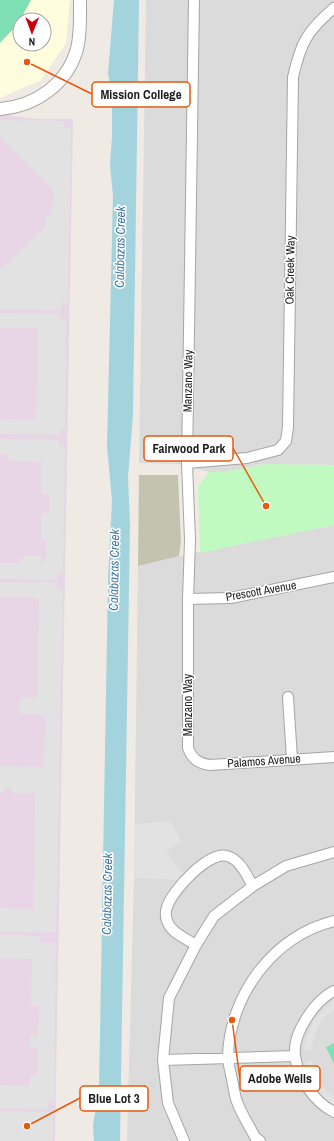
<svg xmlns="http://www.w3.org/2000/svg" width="334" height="1141" font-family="'Archivo Narrow',sans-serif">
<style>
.residential{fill:#dcdbdb}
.industrial{fill:#e8d6e6}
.education{fill:#fffddd;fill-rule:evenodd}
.construction{fill:#c4c3af}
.park{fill:#c0fac1}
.pitch{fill:#80e0b5}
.parking{fill:#e2e2e2}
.water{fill:#a3d4de}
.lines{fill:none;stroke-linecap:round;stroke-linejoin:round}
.minor-casing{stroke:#a5a5a5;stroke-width:12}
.tertiary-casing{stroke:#a5a5a5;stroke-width:14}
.minor{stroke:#fff;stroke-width:10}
.tertiary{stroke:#fff;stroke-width:12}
.labels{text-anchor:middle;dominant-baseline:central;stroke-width:3;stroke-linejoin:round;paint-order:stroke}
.street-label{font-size:12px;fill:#1e1e1e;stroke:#fff}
.water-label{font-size:13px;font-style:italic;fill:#43779f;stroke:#fff}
.leader{fill:none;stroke:#e8590c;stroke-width:1.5}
.callout-dot{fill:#e8590c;stroke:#fff;stroke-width:1.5}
.callout{fill:#fff;stroke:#e8590c;stroke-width:1.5}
.callout-label{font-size:13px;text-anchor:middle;font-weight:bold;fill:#1e1e1e}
</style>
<rect width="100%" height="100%" fill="#efebe4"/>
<!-- residential -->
<path class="residential" d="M146,0H334V465L265,464L224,472H209L177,464L139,463Z
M334,525V1141H127L134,878L138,566L179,556Z"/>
<!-- industrial -->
<path class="industrial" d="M0,114L38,119H73L55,1141H0Z"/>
<!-- education -->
<path class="education" d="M0,0H70L66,43L41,80L0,98ZM20,20H44V44H20Z"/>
<!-- construction -->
<path class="construction" d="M139,475H178L181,542L179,556L138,566Z"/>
<!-- park -->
<path class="park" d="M265,464L334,465V525L200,553L198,487L209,472H224Z"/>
<!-- pitch -->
<path class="pitch" d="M0,0H31L18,24L0,43Z
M334,1043V1064L326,1047Z"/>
<!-- parking -->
<path class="parking" d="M0,120L64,121V128H71L68,302L61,303V310L0,309V270L46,226L45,216H52L53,189L0,137Z
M0,313L60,314V320L66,321L65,429H59V435L0,434V419L36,420L38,328H0Z
M0,439L59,440V446H65L63,573H57V580L0,579V563H18L21,562L23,556H41V562H45L47,540L41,539V513H49V494H42V462L9,461V455L0,454Z
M0,582H56L57,589H63L56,932L0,931V908L34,909L35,793H11V787H5L4,793H0V766L44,767L45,715L19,714L20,698H37L39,598L0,597Z
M169,821L182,841L166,852L183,874L179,880L134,878L135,824Z
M0,935L40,936V943H56L54,1101H48L47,1109L0,1108V1085L29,1086L30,1075H37V1047H30V1036H38L39,1006H31L32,959L0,958Z
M334,1000V1009L324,1018L316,1030L311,1050H304L305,1042L314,1020Z
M312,1061L317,1077L322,1086L334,1098V1106L319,1093L311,1080L305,1062Z
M0,1111L53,1112V1141H0Z"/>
<!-- water -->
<path class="water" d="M114,0H139L133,415L128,477L130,526L120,1141H94L93,1125L99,1090L108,579L112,501L107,446L113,196L110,165L112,136V92L108,74Z"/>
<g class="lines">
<!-- minor casing -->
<g class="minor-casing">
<path id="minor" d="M194,0L187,463L190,540L188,599V748C192,759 198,763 210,765L334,757
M187,463L247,458L278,450L286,441L288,427L293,77C301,42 307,31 334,8
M188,599L231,598L334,577
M288,697L292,759
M196,945C188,940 174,934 169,925C166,920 165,913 167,907C172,891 208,851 227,856C240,859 247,876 253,886
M334,991C315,1000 292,1034 295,1056C298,1078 314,1102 334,1112
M163,1060L295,1056
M184,1141L168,1103L163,1060L169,998L196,945L214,916L253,886L286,866L334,852
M260,1141L255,1137C249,1125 240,1112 236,1099C234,1091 233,1083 231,1075C230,1069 228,1063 228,1057C229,996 274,935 334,921"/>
</g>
<!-- tertiary casing -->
<g class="tertiary-casing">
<path id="tertiary" d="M0,109C36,106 67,84 77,49C81,33 80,16 80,0"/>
</g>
<!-- minor -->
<use href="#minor" class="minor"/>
<!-- tertiary -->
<use href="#tertiary" class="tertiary"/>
</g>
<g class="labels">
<!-- street labels -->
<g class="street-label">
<text transform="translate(290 270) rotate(-89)">Oak Creek Way</text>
<text transform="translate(188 381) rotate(-89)">Manzano Way</text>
<text transform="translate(261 591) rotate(-10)">Prescott Avenue</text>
<text transform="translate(188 705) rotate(-90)">Manzano Way</text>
<text transform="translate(264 761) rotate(-4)">Palamos Avenue</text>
</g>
<!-- water labels -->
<g class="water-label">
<text transform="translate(120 247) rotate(-89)">Calabazas Creek</text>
<text transform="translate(114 570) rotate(-89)">Calabazas Creek</text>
<text transform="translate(107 894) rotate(-89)">Calabazas Creek</text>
</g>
</g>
<!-- callouts -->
<path class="leader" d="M27 62L92 94M266 506L233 448M232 1020L240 1079M27 1126L80 1098"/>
<g class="callout-dot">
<circle cx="27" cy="62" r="4"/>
<circle cx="266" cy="506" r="4"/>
<circle cx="232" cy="1020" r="4"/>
<circle cx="27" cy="1126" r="4"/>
</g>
<g class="callout">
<rect x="92" y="82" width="98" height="25" rx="4"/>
<rect x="144" y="436" width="89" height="25" rx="4"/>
<rect x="240" y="1066" width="80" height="25" rx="4"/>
<rect x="80" y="1086" width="68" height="25" rx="4"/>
</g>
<g class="callout-label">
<text x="141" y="99">Mission College</text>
<text x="189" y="453">Fairwood Park</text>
<text x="280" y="1083">Adobe Wells</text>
<text x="114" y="1103">Blue Lot 3</text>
</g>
<!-- north arrow -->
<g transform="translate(32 32) rotate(181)"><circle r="19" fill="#ffffff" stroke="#a5a5a5"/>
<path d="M0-3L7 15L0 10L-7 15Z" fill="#cc000c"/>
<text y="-6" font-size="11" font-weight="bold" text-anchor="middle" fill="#1e1e1e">N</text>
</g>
</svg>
